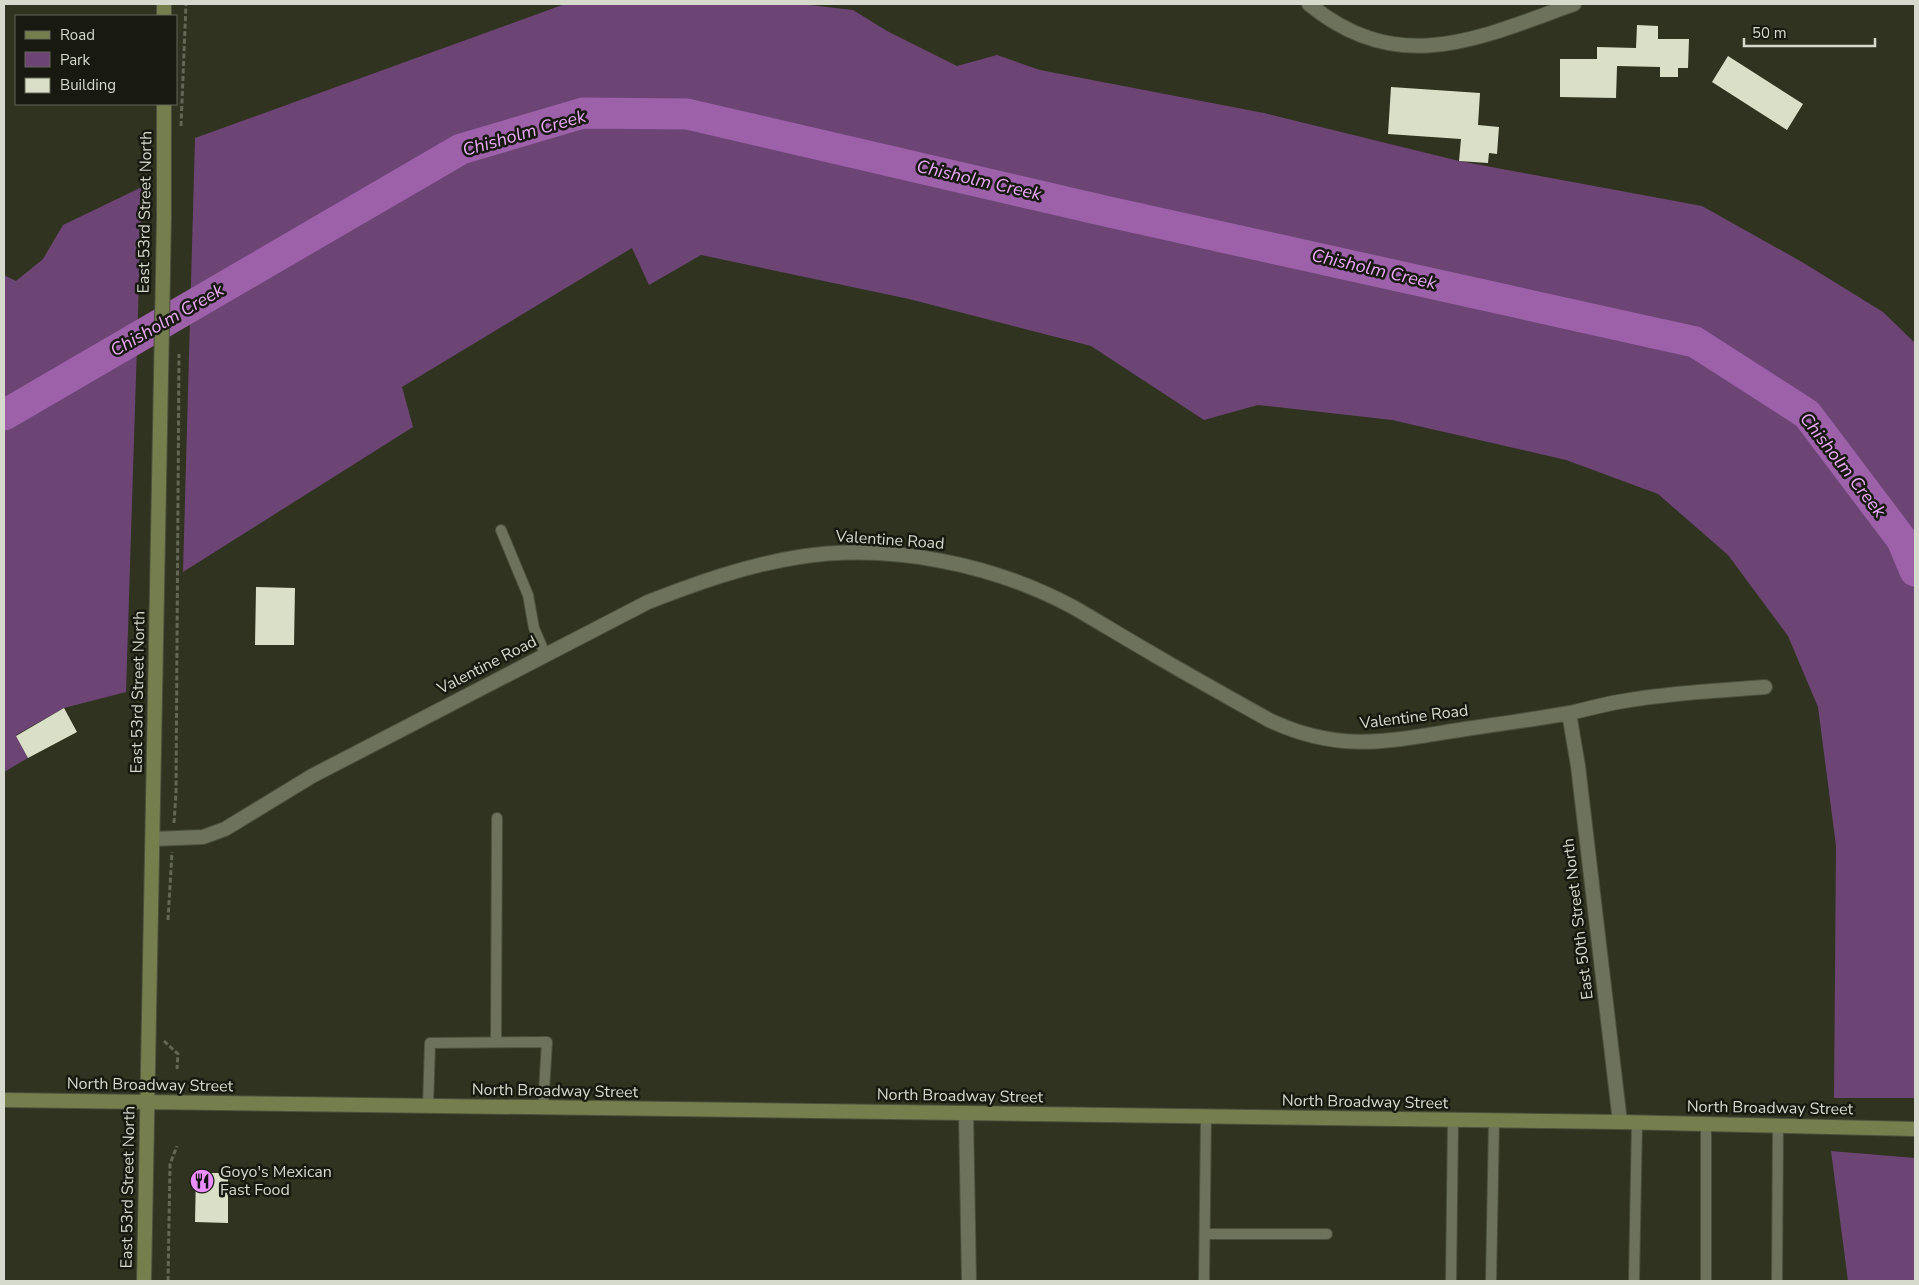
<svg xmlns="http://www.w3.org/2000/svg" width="1919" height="1285" font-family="'Nunito Sans',sans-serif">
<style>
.green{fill:#6c4575}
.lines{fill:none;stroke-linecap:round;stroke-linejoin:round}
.river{stroke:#9d61aa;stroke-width:31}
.building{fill:#dae0c7}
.service-casing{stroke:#4c503e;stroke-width:12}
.minor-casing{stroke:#4c503e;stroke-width:16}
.secondary-casing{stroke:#4c503e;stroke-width:16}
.path{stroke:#636755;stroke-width:3;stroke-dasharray:5 2.5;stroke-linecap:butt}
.service{stroke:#6c725b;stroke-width:10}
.minor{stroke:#6c725b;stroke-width:14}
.secondary{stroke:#757f4e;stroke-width:14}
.labels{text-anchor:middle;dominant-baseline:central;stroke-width:5;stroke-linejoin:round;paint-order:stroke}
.street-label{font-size:16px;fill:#d6dacd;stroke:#181a11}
.poi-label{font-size:16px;fill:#d6dacd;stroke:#181a11;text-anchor:start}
.water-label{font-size:18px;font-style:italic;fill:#e9a9f6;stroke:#181a11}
</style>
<rect width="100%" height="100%" fill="#2f331f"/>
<!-- green -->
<path class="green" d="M565,4H801L853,10L887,31L957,66L997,55L1040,70L1264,113L1459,161L1702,206L1802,262L1883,312L1915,343V1098H1834L1836,846L1818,707L1788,636L1728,555L1658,494L1566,460L1392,420L1258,405L1204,420L1091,346L909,299L701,255L649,285L632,248L402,387L413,427L183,572L195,138Z
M142,187L126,692L64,708L16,735L28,758L4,772V275L16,281L43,259L63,225Z
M1831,1151L1915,1158V1281H1848Z"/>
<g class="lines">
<!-- river -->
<path class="river" d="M4,415L461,149L583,113L687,114L1105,211L1695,342L1807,414L1902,540L1915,571"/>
</g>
<!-- building -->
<path class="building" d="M1637,25L1658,26V39H1689L1688,68H1678V77H1660V67L1617,66L1616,98L1560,97V59H1597V47L1636,48Z
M1728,56L1803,104L1787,130L1712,82Z
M1391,87L1480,93L1478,125L1499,127L1497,154L1489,153L1488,163L1459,161L1461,139L1388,134Z
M256,587L295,588L294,645H255Z
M64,708L77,732L28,758L16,736Z
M196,1173H228V1223L195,1222Z"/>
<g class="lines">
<!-- service casing -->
<g class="service-casing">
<path id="service" d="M501,530L528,595L534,628L545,654
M496,1042L497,818
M428,1107L430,1043L547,1042L543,1108
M1205,1234H1327
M1204,1281L1206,1118
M1451,1281L1453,1120
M1491,1281L1494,1121
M1634,1281L1637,1122
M1706,1281V1124
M1777,1281L1778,1125"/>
</g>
<!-- minor casing -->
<g class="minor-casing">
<path id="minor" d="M1309,4C1399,78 1479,38 1574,4
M1569,713L1578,766L1620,1122
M153,839L203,837L225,829L312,776L648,602C697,583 747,565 799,557C890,543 993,564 1073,607C1099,622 1125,638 1151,653C1190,676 1230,698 1269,720C1341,754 1390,741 1465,729C1500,724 1535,719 1570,713C1586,709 1602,705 1618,702C1666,693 1716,691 1765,687
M966,1113L969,1281"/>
</g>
<!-- secondary casing -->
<g class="secondary-casing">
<path id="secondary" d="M164,4V16
M4,1100L1620,1122L1915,1129
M144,1281L164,217V104"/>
</g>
<!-- path -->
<path class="path" d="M181,126L186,4
M174,823L176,793L179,354
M168,920L172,852
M164,1041L178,1054L177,1069
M168,1281L170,1164L177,1146"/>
<!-- service -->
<use href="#service" class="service"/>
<!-- minor -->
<use href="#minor" class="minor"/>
<!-- secondary -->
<use href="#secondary" class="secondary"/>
</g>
<!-- icons -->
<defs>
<g id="restaurant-disc" transform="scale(1.25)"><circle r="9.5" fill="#ea8dfd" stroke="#181a11"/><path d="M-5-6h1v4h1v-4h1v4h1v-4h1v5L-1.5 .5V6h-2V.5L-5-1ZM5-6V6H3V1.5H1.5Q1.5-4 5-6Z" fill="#111"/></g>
</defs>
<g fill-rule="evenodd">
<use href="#restaurant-disc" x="202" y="1181"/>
</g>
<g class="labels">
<!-- street labels -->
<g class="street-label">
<text transform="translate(145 212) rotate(-89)">East 53rd Street North</text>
<text transform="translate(890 540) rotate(4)">Valentine Road</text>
<text transform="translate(487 665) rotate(-27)">Valentine Road</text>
<text transform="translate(138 692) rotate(-89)">East 53rd Street North</text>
<text transform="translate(1414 717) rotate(-7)">Valentine Road</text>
<text transform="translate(1578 919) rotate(-97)">East 50th Street North</text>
<text transform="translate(150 1085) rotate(1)">North Broadway Street</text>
<text transform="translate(555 1091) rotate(1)">North Broadway Street</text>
<text transform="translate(960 1096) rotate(1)">North Broadway Street</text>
<text transform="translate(1365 1102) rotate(1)">North Broadway Street</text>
<text transform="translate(1770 1108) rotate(1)">North Broadway Street</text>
<text transform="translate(128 1187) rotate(-89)">East 53rd Street North</text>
</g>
<!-- poi labels -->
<g class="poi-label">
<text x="220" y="1172">Goyo's Mexican<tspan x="220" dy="18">Fast Food</tspan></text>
</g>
<!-- water labels -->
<g class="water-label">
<text transform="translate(524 133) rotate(-16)">Chisholm Creek</text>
<text transform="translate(979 180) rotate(13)">Chisholm Creek</text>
<text transform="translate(1374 269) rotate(13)">Chisholm Creek</text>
<text transform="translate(167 320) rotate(-30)">Chisholm Creek</text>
<text transform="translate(1843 465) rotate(52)">Chisholm Creek</text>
</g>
</g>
<!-- border -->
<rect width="1919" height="1285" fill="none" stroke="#d6dacd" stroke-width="10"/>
<!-- legend -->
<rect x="15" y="15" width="162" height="90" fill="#181a11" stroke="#64675c"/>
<rect x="25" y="31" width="25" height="8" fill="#757f4e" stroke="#64675c"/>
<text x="60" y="40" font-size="15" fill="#d6dacd">Road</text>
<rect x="25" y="52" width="25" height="15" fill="#6c4575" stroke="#64675c"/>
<text x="60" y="65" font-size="15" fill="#d6dacd">Park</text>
<rect x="25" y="78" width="25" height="15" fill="#dae0c7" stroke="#64675c"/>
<text x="60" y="90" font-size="15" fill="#d6dacd">Building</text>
<!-- scale -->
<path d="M1744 38v8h131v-8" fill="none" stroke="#d6dacd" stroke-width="2.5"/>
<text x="1752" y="38" font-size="15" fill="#d6dacd" stroke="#181a11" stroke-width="4" paint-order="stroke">50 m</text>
</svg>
